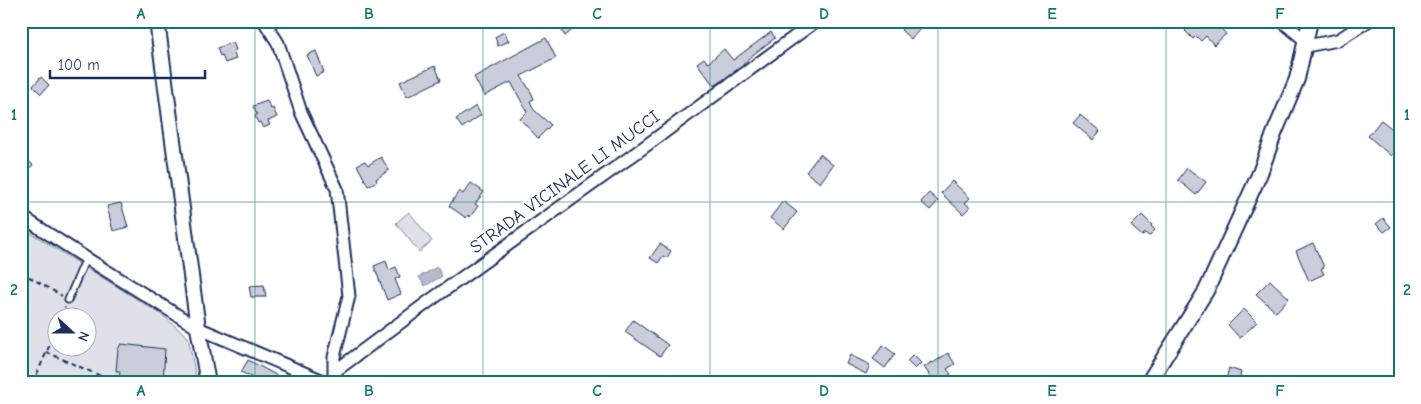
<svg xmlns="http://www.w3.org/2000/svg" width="1421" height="404" font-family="'Comic Neue',sans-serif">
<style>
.green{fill:#dee1e7;stroke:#7c88a2;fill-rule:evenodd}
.water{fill:#b5bbca;stroke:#77839f}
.building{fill:#caceda;stroke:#1b2f5e}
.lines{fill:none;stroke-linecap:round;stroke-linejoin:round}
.service-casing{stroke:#1b2f5e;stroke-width:9}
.minor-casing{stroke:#1b2f5e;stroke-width:15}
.tertiary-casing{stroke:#1b2f5e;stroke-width:18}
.path{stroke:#1b2f5e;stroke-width:2;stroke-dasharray:5 4;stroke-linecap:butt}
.service{stroke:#fff;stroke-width:5.5}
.minor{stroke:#fff;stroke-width:11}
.tertiary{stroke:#fff;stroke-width:14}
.grid{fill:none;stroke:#0f766e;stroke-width:1;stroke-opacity:0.55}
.labels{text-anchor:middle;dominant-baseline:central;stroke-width:5;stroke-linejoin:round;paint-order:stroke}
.street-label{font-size:18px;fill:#1b2f5e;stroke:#fff}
.neatline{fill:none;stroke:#0f766e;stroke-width:2}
.grid-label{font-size:16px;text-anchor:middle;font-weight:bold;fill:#0f766e}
</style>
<rect width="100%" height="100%" fill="#fff"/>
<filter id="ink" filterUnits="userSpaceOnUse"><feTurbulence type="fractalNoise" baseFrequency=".02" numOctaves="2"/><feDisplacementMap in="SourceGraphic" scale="10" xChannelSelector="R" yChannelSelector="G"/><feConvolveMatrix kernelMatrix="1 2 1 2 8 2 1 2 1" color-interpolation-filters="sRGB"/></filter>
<g filter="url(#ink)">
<!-- green -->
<path class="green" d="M409,212L432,241L419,252L396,223Z
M21,227L161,314L188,337L197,383H21ZM58,316H88V346H58Z"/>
<!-- water -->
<path class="water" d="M437,267L442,276L425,286L419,277Z"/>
<!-- building -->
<path class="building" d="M556,21H583L565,36Z
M898,21H916L922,27L911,39L901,30L904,27Z
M1195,21H1214L1226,34L1214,45L1206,36L1201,41L1196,36L1193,39L1185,31Z
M504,32L509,41L498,46L495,37Z
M771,32L775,38L750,57L742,66L714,86L697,63L704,58L708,63L724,49L733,60Z
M546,38L556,58L521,76L531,92L534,99L530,101L534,110L551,125L538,138L520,119L527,112L511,82L484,96L474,77Z
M233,42L236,50L233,51L236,59L225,63L222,55L220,56L217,48Z
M316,51L324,72L316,76L307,55Z
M435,66L441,80L407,97L400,82Z
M41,77L49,85L41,94L33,86Z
M267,101L271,109L273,108L277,117L268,121L270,125L263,128L260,122L258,123L255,116L257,115L253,106Z
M476,106L481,115L462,128L456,119Z
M1080,115L1100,131L1093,140L1073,123Z
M1381,120L1400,135V145L1391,156L1368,136Z
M21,154L33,165L21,177Z
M820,154L833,165L820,183L806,172Z
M381,157L389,170L376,179L377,181L368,186L357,165L365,161L368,165Z
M1187,168L1206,182L1196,195L1178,180Z
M952,181L970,198L965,203L970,207L963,214L941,193Z
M471,183L484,192L475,204L478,206L470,217L468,215L466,218L449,206L459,191L463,194Z
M929,193L938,201L930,210L921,202Z
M783,201L797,212L784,229L770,218Z
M121,203L128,227L113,231L107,206Z
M1142,215L1152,225L1151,226L1155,230L1149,236L1145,233L1142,236L1131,226Z
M1383,218L1391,227L1384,232L1376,224Z
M501,223L506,229L498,236L493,230Z
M1313,243L1324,267L1321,269L1324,274L1309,281L1296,251Z
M660,244L671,251L667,258L663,256L658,263L650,258Z
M386,261L389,270L396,267L400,277L395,279L401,294L387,300L374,266Z
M1270,280L1289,298L1276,312L1256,294Z
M264,285L266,297H251L249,286Z
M1244,309L1257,322L1240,338L1228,325Z
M633,320L668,345L660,356L625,332Z
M121,344L165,349L163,383H119L120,371H116L118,349Z
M883,345L895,354L885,368L873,359Z
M948,353L955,364L947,369L951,374L938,383H935L924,367L932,362L933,363Z
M850,355L870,365L866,374L846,364Z
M913,355L921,363L915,369L907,361Z
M248,360L291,383H262L241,372Z
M1229,368L1241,372L1240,376L1256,382V383H1225Z"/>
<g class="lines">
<!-- service casing -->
<g class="service-casing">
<path id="service" d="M68,300L86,258"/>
</g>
<!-- minor casing -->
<g class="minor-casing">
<path id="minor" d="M264,21L278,43L301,112L337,189L349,296L334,357V383
M1282,21L1306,41
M1306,46L1338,40L1368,21
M21,216L86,258L198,328L328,383
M334,372L428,302L640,150L816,21"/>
</g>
<!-- tertiary casing -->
<g class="tertiary-casing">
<path id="tertiary" d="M157,21L198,328L208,383
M1148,383L1206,291L1260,173L1274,134L1297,79L1310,21"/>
</g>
<!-- path -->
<path class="path" d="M21,272L62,296
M61,316L65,307
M46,352L112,381L111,383
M33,383L58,326"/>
<!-- service -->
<use href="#service" class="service"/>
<!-- minor -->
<use href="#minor" class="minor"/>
<!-- tertiary -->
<use href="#tertiary" class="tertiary"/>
</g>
</g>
<!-- grid -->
<path class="grid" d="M255,21V383M483,21V383M710,21V383M938,21V383M1166,21V383M21,202H1400"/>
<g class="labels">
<!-- street labels -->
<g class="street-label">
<text transform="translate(565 182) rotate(-36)">STRADA VICINALE LI MUCCI</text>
</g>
</g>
<!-- margin -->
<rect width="1421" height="404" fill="none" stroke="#fff" stroke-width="55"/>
<!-- north arrow -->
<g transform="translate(72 332) rotate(111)"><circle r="24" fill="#ffffff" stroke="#a4acbf"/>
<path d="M0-4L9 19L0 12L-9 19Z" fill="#1b2f5e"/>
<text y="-8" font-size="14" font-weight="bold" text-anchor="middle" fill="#1b2f5e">N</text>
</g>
<!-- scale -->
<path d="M50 70v8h155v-8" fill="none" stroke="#1b2f5e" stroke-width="2.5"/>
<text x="58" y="70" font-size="15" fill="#1b2f5e" stroke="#ffffff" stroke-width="4" paint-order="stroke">100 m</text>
<rect x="28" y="28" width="1366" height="348" class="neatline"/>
<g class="grid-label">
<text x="141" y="19">A</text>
<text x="369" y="19">B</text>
<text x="597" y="19">C</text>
<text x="824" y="19">D</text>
<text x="1052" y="19">E</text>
<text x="1280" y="19">F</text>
<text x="14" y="120">1</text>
<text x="1407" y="120">1</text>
<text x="14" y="295">2</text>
<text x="1407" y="295">2</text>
<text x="141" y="396">A</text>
<text x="369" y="396">B</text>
<text x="597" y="396">C</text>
<text x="824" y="396">D</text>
<text x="1052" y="396">E</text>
<text x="1280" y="396">F</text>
</g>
</svg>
